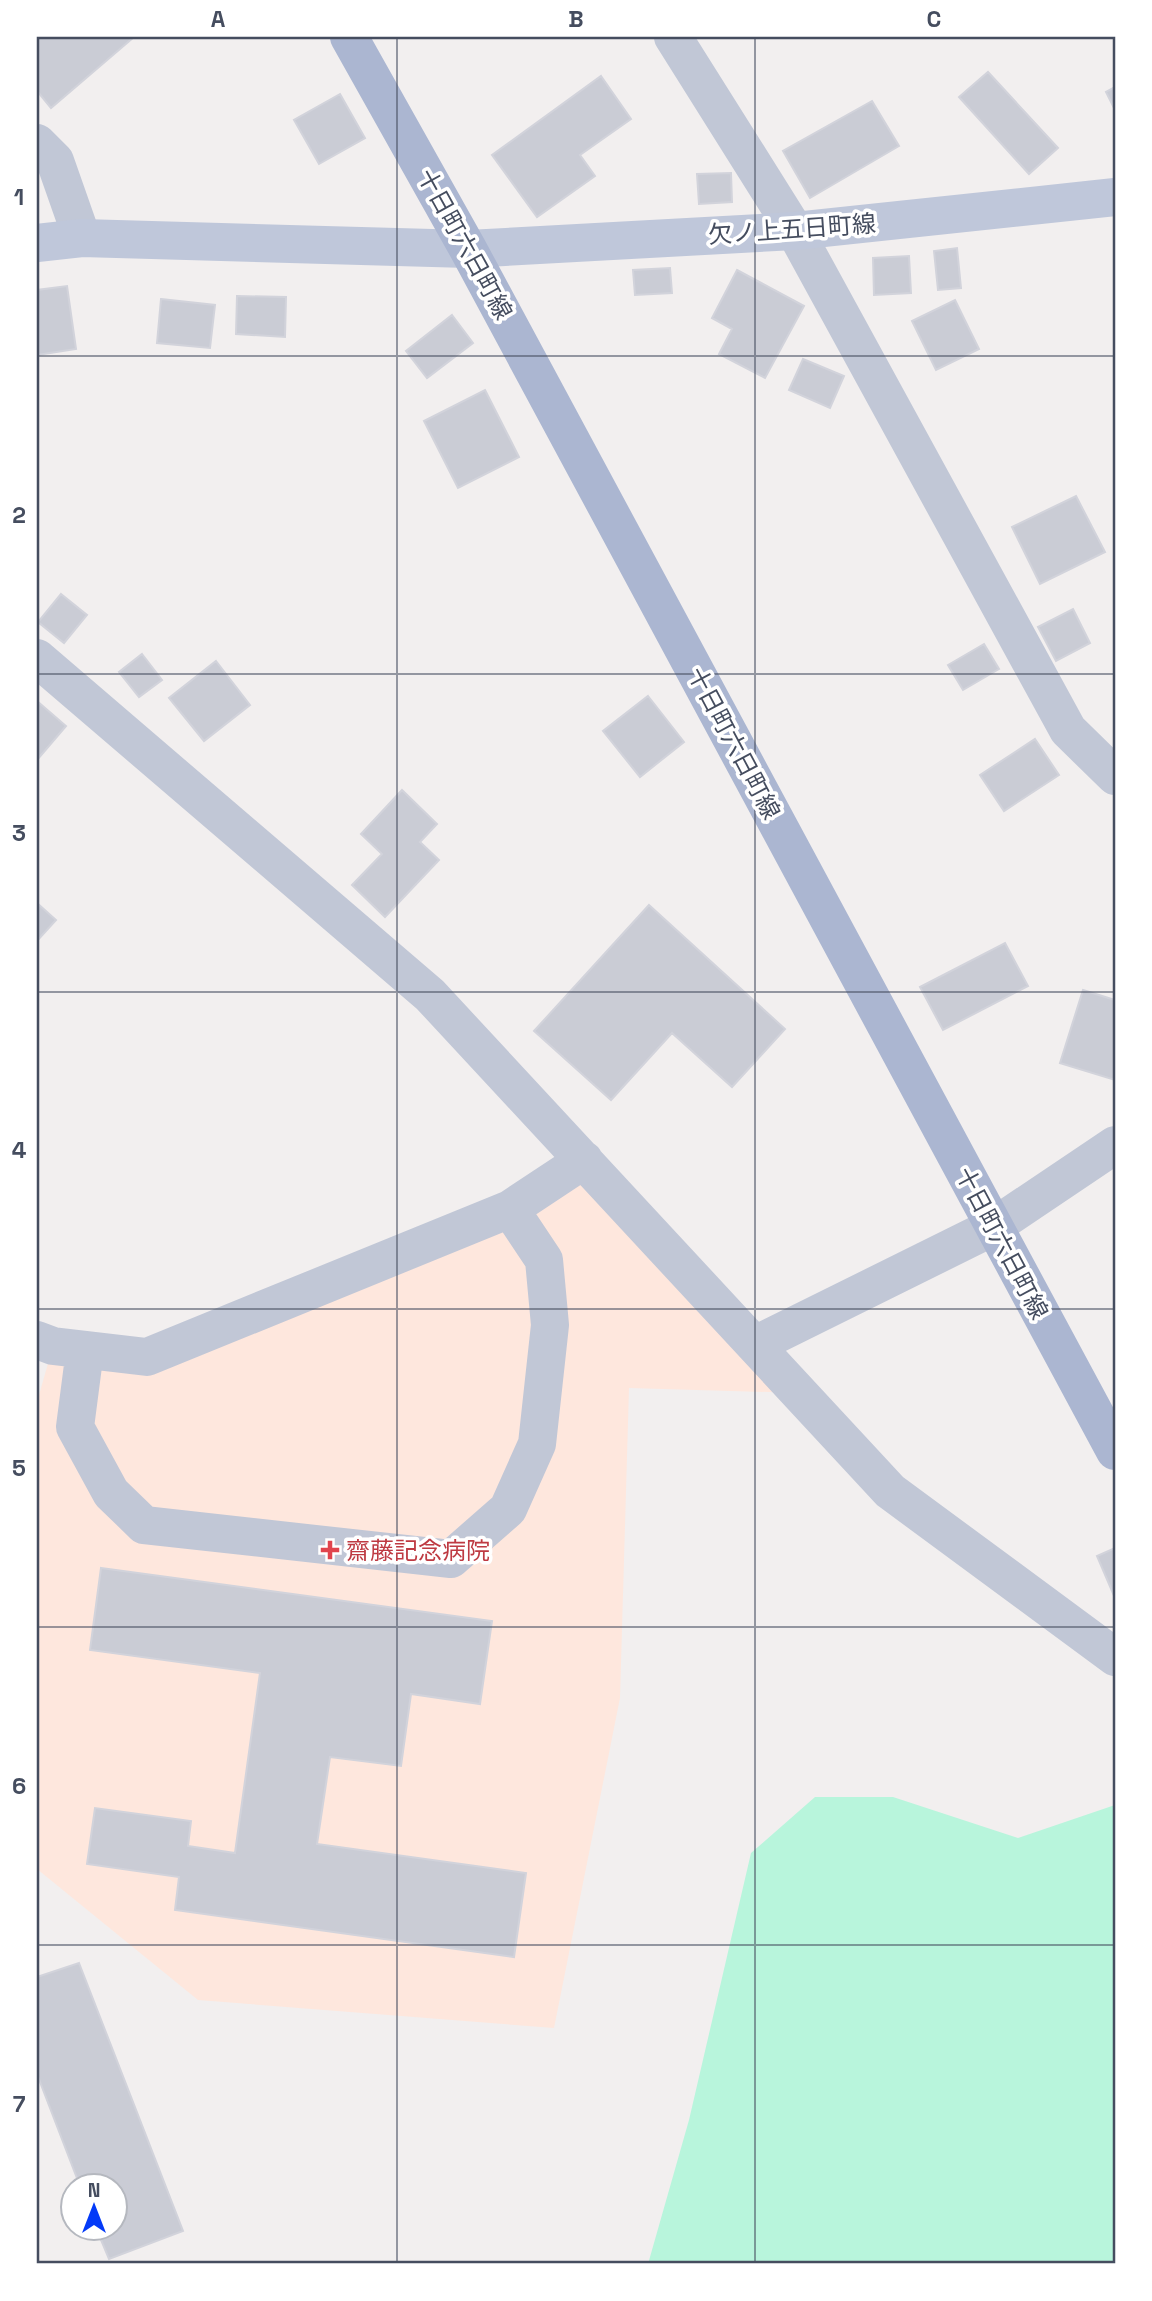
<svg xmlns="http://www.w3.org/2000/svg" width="1152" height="2301" font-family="'Space Grotesk','Noto Sans JP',sans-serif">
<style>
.medical{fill:#fee7dd}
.green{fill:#b8f5dc}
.building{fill:#caccd5;stroke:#d2d3db;stroke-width:2}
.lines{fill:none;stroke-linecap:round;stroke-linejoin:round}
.street{stroke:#c1c7d6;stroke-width:38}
.secondary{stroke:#bfc7da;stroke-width:38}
.primary{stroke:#abb6d1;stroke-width:38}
.grid{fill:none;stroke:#454d5f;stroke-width:2;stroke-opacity:0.55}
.health-dot{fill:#e0444e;stroke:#fff;stroke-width:2.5}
.labels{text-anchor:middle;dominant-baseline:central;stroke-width:7;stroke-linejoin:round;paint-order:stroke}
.street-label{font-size:24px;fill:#454d5f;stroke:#fff}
.health-label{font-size:24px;fill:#be3a42;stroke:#fff;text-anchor:start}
.neatline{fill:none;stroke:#454d5f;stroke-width:2.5}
.grid-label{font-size:23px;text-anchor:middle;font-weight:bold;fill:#454d5f}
</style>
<rect width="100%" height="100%" fill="#f2efef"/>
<!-- medical -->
<path class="medical" d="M584,1160L801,1393L629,1388L620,1698L554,2028L198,2000L37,1869V1402L53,1346L147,1357Z"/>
<!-- green -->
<path class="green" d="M815,1797H893L1018,1838L1115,1805V2264H648L689,2120L751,1853Z"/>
<!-- building -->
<path class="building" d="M40,37H134L51,108L37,91V40Z
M988,72L1058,148L1029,174L959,97Z
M601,76L631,119L580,155L595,176L537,217L492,155Z
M1115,87V110L1106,92Z
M340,94L365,138L319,164L294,120Z
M872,101L899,146L810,198L783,151Z
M731,173L732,202L699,204L697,174Z
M957,248L961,288L938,290L934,251Z
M909,256L911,293L874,295L873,258Z
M670,268L672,293L635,295L633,270Z
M737,270L804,306L765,378L719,354L732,329L712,318Z
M67,286L76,349L37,355V290Z
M237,296L286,297L285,337L236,334Z
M161,299L215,305L210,348L157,343Z
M955,300L979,349L936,370L912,321Z
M452,315L473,343L427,378L406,351Z
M803,359L844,376L830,408L789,390Z
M485,390L519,457L458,488L424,421Z
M1076,496L1105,552L1040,584L1012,527Z
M61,594L87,615L64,643L38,622Z
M1073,609L1090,643L1056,661L1038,627Z
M984,644L999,669L963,690L948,665Z
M142,654L162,680L139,697L119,672Z
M216,661L250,705L204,741L169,698Z
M648,696L684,742L640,777L603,731Z
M37,701L66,726L37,760Z
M1035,739L1059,775L1004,811L980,775Z
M402,790L437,824L420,842L439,860L385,917L352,885L382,854L361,834Z
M37,903L56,920L37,941Z
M649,905L785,1029L732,1087L672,1033L611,1100L534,1031Z
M1005,943L1028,986L943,1030L920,987Z
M1083,990L1115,1000V1080L1060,1063Z
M1115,1548V1598L1097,1556Z
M101,1568L492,1621L480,1704L411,1694L401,1766L330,1757L317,1844L526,1873L514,1957L175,1910L179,1877L87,1864L95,1808L191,1821L188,1846L235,1853L260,1673L90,1650Z
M79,1963L183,2231L109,2259L96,2228H116V2186H80L37,2074V1977Z"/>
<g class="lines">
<!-- street -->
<path class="street" d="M673,37L795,231L1068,730L1115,776
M37,143L55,161L82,238
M37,658L430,995L890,1491L1115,1657
M37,1340L53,1346L147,1357L510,1209L584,1160
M757,1344L993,1227L1115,1145
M85,1350L75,1427L111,1493L144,1525L451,1559L508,1509L537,1444L550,1325L544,1260L510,1209"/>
<!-- secondary -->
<path class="secondary" d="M37,243L82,238L468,249L795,231L1115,197"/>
<!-- primary -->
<path class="primary" d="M349,37L468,249L1115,1451"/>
</g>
<!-- grid -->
<path class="grid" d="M397,37V2264M755,37V2264M37,356H1115M37,674H1115M37,992H1115M37,1309H1115M37,1627H1115M37,1945H1115"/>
<!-- markers -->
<path class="health-dot" d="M326.5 1539.5h7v7h7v7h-7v7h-7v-7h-7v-7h7z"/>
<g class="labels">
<!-- street labels -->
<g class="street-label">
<text transform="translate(792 229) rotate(-4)">欠ノ上五日町線</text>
<text transform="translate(465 244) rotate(61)">十日町六日町線</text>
<text transform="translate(734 743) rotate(62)">十日町六日町線</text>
<text transform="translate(1002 1243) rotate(62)">十日町六日町線</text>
</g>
<!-- health labels -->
<g class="health-label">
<text x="346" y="1550">齋藤記念病院</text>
</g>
</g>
<!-- border -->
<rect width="1152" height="2301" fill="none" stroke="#ffffff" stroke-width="77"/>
<!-- north arrow -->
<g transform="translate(94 2207)"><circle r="33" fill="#ffffff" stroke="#b5b8bf" stroke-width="2"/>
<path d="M0-5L12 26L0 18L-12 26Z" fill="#033af8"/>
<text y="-10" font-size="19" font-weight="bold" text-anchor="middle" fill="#454d5f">N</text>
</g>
<rect x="38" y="38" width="1076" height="2224" class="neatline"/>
<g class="grid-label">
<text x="218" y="27">A</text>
<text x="576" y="27">B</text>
<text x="934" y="27">C</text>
<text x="19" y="205">1</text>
<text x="19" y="523">2</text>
<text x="19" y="841">3</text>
<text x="19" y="1158">4</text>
<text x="19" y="1476">5</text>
<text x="19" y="1794">6</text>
<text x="19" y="2112">7</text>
</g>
</svg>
